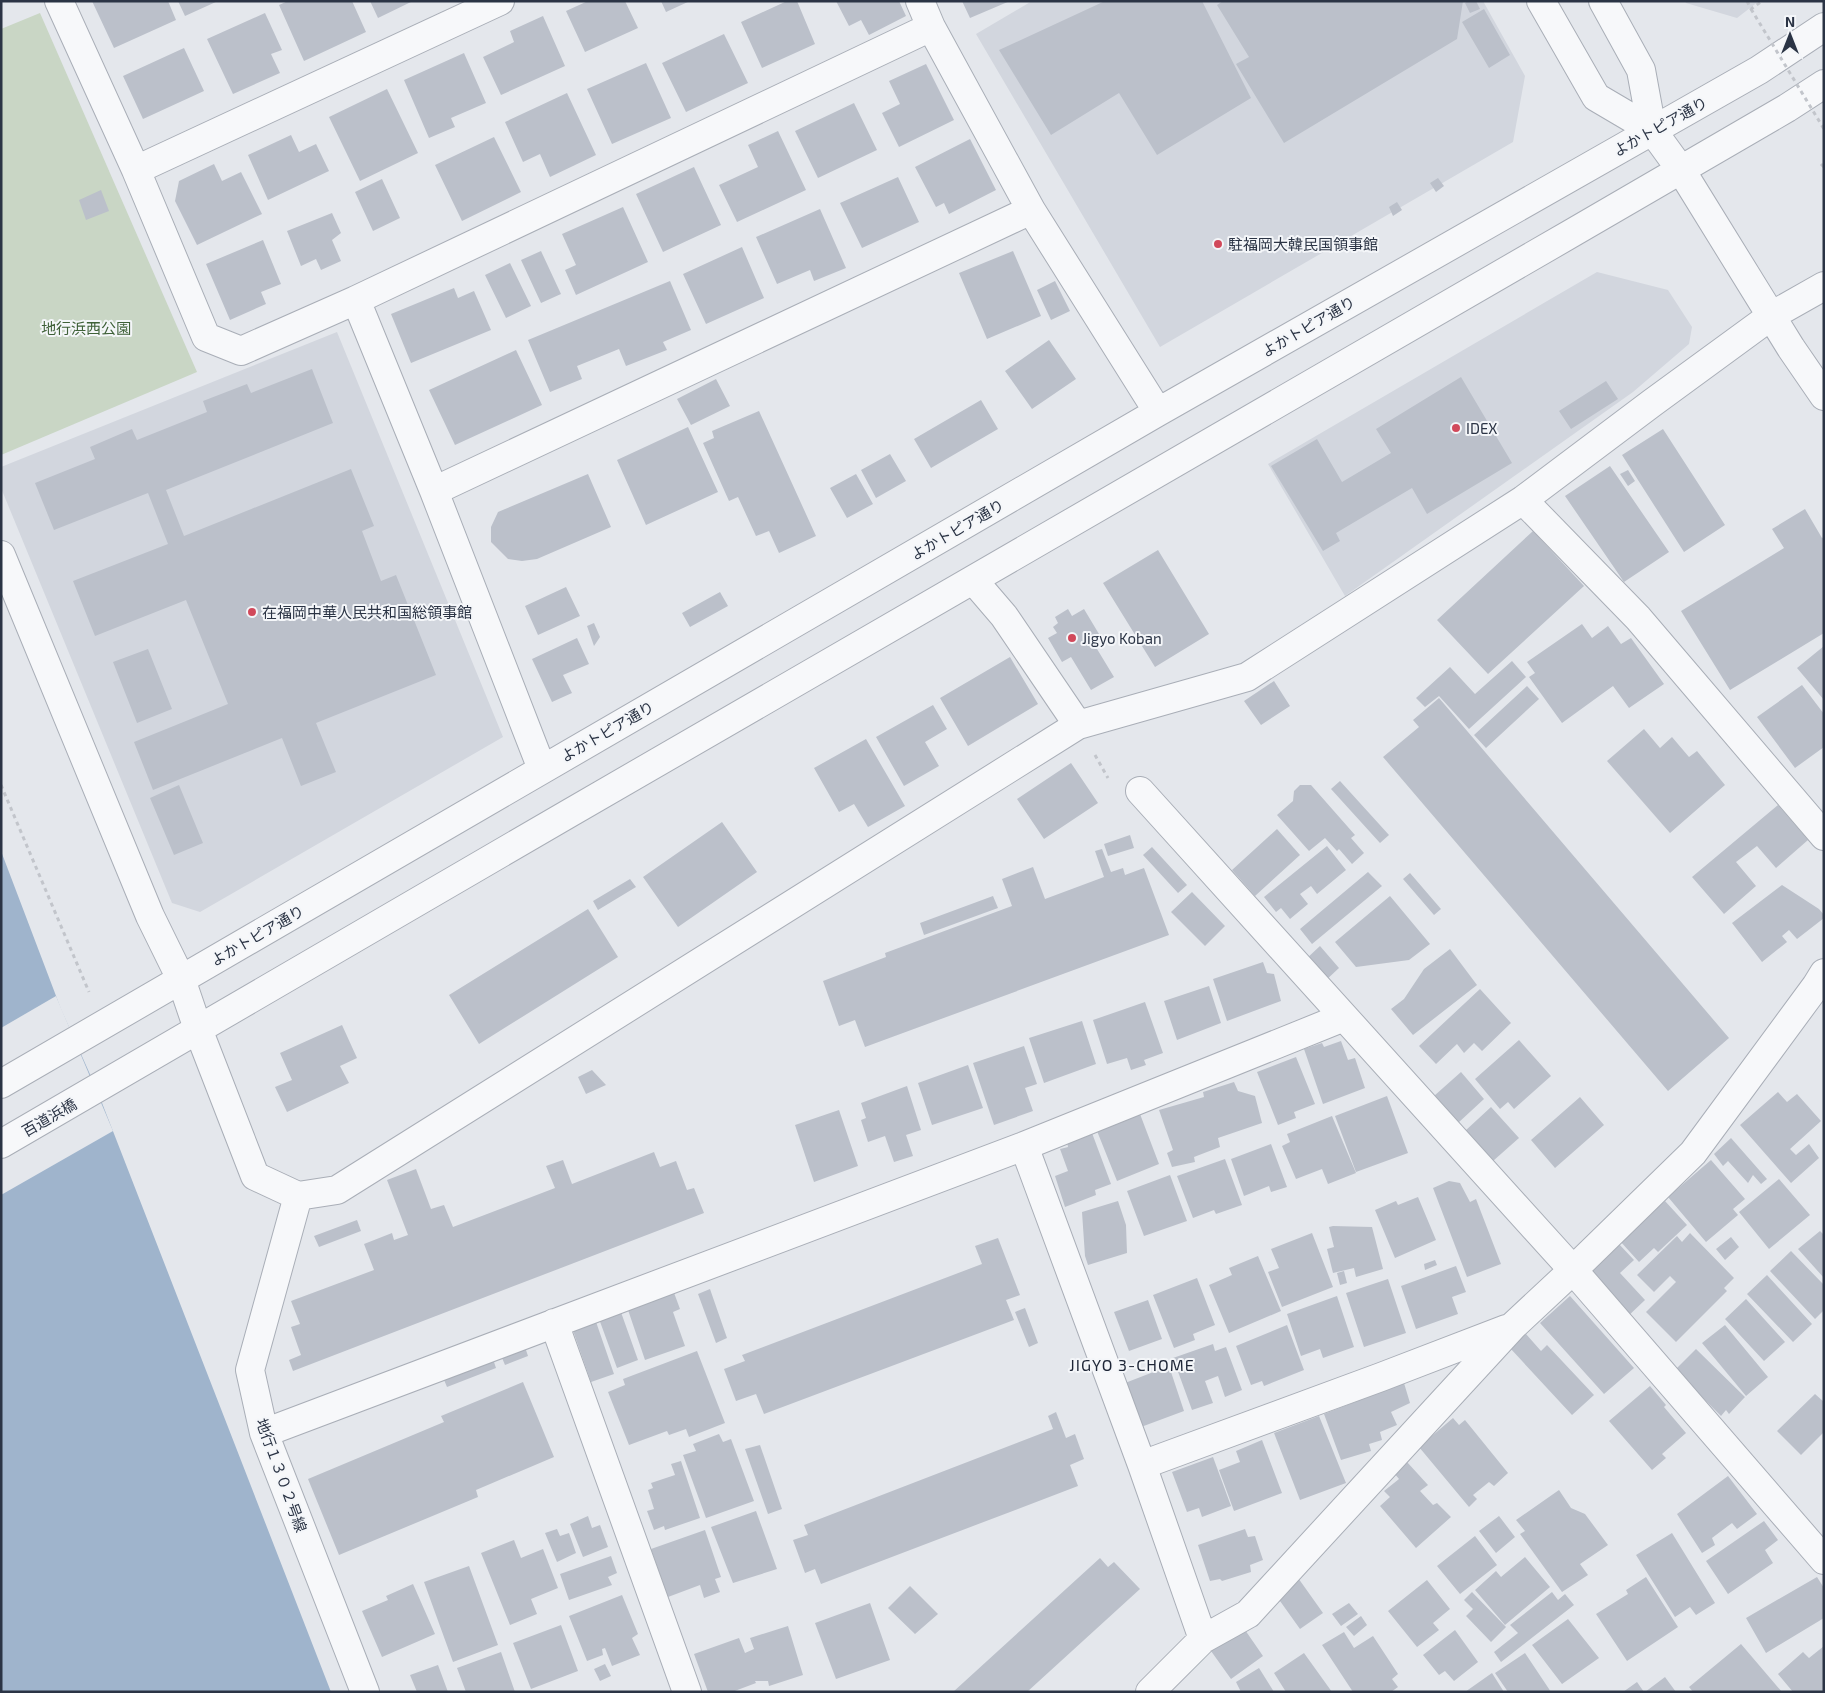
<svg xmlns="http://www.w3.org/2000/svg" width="1825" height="1693" font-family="'Exo 2','Noto Sans JP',sans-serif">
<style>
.built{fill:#d2d6de}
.green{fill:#c9d6c5}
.water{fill:#9fb4cc}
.pier{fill:#e4e7ec}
.building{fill:#bbc0ca}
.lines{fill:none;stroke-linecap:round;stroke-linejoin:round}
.minor-casing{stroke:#a9aeb7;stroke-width:30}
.path{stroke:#c2c5cb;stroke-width:3;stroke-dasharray:4 4;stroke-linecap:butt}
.minor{stroke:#f7f8fa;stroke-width:28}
.path-bridge{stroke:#c2c5cb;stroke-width:3;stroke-dasharray:4 4;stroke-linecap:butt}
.poi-dot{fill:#d1495b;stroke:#f4f6f9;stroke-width:2}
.labels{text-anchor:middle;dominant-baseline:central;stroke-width:4;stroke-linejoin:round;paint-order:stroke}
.street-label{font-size:15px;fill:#2b3445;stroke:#f4f6f9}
.poi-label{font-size:15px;fill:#2b3445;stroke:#f4f6f9;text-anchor:start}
.park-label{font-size:15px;fill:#3f6138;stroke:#f4f6f9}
.neighbourhood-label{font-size:16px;letter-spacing:1px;fill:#1d2536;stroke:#f4f6f9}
</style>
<rect width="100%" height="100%" fill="#e4e7ec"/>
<!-- built -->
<path class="built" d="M1032,1H1483L1525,76L1513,142L1160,347L976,34Z
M1685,1H1759L1737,18L1686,3Z
M1597,272L1668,290L1692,327L1689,344L1633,392L1345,596L1268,464Z
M337,332L503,737L200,912L172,903L1,488V467Z"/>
<!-- green -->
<path class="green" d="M40,13L197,372L1,455V29Z"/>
<!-- water -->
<path class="water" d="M1,851L61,1009L97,1090L331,1692H1Z"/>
<!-- pier -->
<path class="pier" d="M56,996L113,1131L1,1195V1028Z"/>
<!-- building -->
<path class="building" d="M92,1H168L176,20L114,48Z
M178,1H218L185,16Z
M288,1H352L366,32L304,61L279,5Z
M370,1H413L378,18Z
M588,1H625L638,28L585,52L566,11Z
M661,1H690L666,12Z
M787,1H797L815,44L762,68L741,22Z
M836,1H899L906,16L869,35L861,20L849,26Z
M962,1H1010L970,18Z
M1105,1H1202L1251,98L1157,155L1119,93L1051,135L999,50Z
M1223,1H1463L1457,39L1284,143L1236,64L1249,57L1217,5Z
M1468,1H1476L1480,9L1470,13L1465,3Z
M1484,9L1510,55L1489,68L1462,22Z
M265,13L282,50L271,54L280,73L233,94L207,39Z
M543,16L565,66L501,95L483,57L514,42L510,31Z
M724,34L748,83L686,112L662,63Z
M184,48L204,91L143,119L123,76Z
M464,53L486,103L451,118L455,127L429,138L404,80Z
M646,63L671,118L612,144L587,89Z
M926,64L954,120L899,147L882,113L900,104L889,81Z
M387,89L418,153L360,181L329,117Z
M567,93L596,155L550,177L540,154L523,162L505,122Z
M854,103L877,150L818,178L795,131Z
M778,131L806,190L737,222L719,185L758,167L748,145Z
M291,135L299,152L316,144L329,171L268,200L248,155Z
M494,137L521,192L462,221L435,165Z
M970,139L996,190L949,214L944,203L936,207L915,167Z
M214,164L222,181L241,172L262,214L197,245L175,201L179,181Z
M694,167L721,225L663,252L636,194Z
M898,177L919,222L862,248L840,203Z
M1438,178L1444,186L1436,192L1430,183Z
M382,179L400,218L373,231L355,192Z
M101,190L109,211L86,220L79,200Z
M1397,202L1402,210L1393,216L1389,207Z
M623,207L648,262L576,295L565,270L576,265L562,234Z
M820,209L846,268L814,281L810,270L777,284L756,237Z
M332,213L341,233L332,240L341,261L321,270L316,259L301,266L287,231Z
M263,240L281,284L261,292L266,304L230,320L206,264Z
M742,247L764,298L706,324L683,274Z
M541,251L561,294L541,303L521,260Z
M1013,251L1041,316L987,339L959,273Z
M510,263L531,306L506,318L485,275Z
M670,281L691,330L663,342L667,350L626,366L619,349L577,366L582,379L550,392L528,340Z
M1055,281L1070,311L1051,320L1037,290Z
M454,288L458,298L474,291L491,330L411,363L391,314Z
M1049,340L1076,379L1032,409L1005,371Z
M516,350L542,405L455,445L429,390Z
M312,369L333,423L166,490L184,536L351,469L374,526L362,531L381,581L396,575L436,675L316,723L336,772L301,786L282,738L153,790L134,742L228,704L186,600L95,636L73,581L168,544L148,493L54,530L35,483L95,459L90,447L132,429L137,440L207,412L203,401L247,384L251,393Z
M1461,377L1512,463L1427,514L1412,488L1336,533L1340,541L1323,551L1271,466L1317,439L1342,482L1391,453L1376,429Z
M716,379L730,406L691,425L677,399Z
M1606,381L1618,399L1571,429L1559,411Z
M981,400L998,429L931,468L914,439Z
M759,411L816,536L779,553L769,531L756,536L738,497L729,501L703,443L714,438L712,431Z
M688,427L718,492L646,525L617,460Z
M1663,429L1725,525L1684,552L1622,455Z
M890,454L906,481L876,498L861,470Z
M1610,466L1669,552L1624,582L1565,496Z
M1628,470L1635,481L1628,486L1620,474Z
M588,474L611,527L537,559L522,561L508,559L491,542V527L498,512Z
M856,474L873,504L847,518L830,488Z
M1805,509L1822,538L1824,537V633L1730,690L1681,611L1784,548L1772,529Z
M1533,531L1584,586L1488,674L1437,620Z
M1158,550L1209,634L1155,667L1103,583Z
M566,587L580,616L538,635L525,606Z
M720,592L728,606L690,627L682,613Z
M1068,609L1072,616L1084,609L1102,639L1094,644L1114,677L1091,690L1071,657L1062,662L1048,638L1057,633L1053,627L1058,623L1055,617Z
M594,623L600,637L594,646L587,626Z
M1582,624L1592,638L1608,626L1621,644L1631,638L1664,684L1629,708L1613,686L1562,723L1529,677L1535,673L1527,662Z
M577,638L589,664L563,675L572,693L552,702L532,659Z
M1824,646V700L1797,668Z
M148,649L172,709L137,723L113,662Z
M1010,657L1038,704L968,746L940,698Z
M1512,661L1526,677L1469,729L1439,696L1425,707L1416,698L1450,667L1475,694Z
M1274,681L1290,706L1261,725L1244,701Z
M1802,685L1824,714V747L1795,768L1757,717Z
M1527,686L1539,699L1486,748L1474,735Z
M1439,698L1729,1038L1668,1091L1383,757L1419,727L1413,720Z
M933,705L947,729L925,742L939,766L904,786L876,737Z
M1644,729L1660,748L1672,737L1689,757L1697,751L1725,785L1670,833L1607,761Z
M866,739L905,806L868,827L854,804L839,812L814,768Z
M1071,763L1098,803L1044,839L1017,799Z
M1340,781L1389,835L1380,843L1331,789Z
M179,785L203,843L174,855L150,798Z
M1300,785H1311L1355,835L1351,838L1364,853L1352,864L1339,849L1337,851L1325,838L1309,851L1277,815L1293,801L1294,791Z
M1778,805L1808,840L1776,868L1757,846L1736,862L1756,886L1724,914L1692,877Z
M722,822L757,872L678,927L643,877Z
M1277,829L1300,855L1255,896L1232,870Z
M1130,835L1134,848L1108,856L1104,844Z
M1327,846L1346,870L1317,894L1311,886L1300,894L1308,904L1290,919L1281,908L1276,912L1264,897Z
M1152,847L1187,885L1178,893L1143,855Z
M1102,849L1111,872L1123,868L1125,875L1144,868L1169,935L865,1047L855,1020L839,1026L823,981L886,957L885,953L1012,906L1002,879L1033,867L1045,899L1104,877L1095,851Z
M1368,872L1382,886L1312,944L1300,929Z
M1410,873L1441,909L1434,915L1403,879Z
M630,879L636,887L598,910L593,901Z
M1782,885L1819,909L1824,915V918L1797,939L1789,930L1782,936L1787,942L1762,962L1732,923Z
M1192,892L1225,926L1205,946L1171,912Z
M993,896L998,908L924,935L920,923Z
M1390,896L1430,944L1409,960L1356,967L1335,942Z
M588,909L618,957L479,1044L449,995Z
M1320,946L1339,968L1324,982L1305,960Z
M1450,949L1477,985L1413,1035L1391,1009L1404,999L1424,969Z
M1263,962L1267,973L1274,974L1281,1001L1227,1021L1213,979Z
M1209,986L1221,1023L1177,1040L1164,1001Z
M1480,989L1511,1023L1482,1051L1474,1043L1464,1053L1457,1044L1436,1064L1419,1046Z
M1145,1002L1163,1053L1144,1060L1146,1065L1131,1070L1127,1058L1107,1064L1093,1020Z
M1082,1021L1096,1064L1044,1083L1029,1038Z
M342,1025L357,1058L340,1066L349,1083L287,1112L275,1087L292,1080L280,1053Z
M1519,1040L1551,1076L1514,1109L1508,1102L1500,1109L1475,1079Z
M1341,1041L1348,1060L1355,1058L1365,1088L1323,1104L1304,1049L1322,1043L1324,1047Z
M1024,1046L1037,1084L1025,1088L1033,1111L994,1125L973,1063Z
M1296,1057L1315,1104L1294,1112L1296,1118L1278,1125L1257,1072Z
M968,1065L983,1108L932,1125L918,1083Z
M592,1070L606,1085L586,1094L578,1077Z
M1461,1072L1484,1099L1458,1123L1434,1096Z
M1234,1082L1238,1091L1255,1096L1262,1123L1218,1138L1220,1147L1194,1157L1195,1162L1172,1167L1167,1153L1173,1150L1159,1110L1204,1097L1203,1092Z
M907,1086L921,1130L906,1135L913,1156L894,1162L885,1136L868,1142L861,1120L866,1118L861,1103Z
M1778,1092L1787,1102L1797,1094L1821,1121L1790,1149L1796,1155L1809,1144L1819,1158L1791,1183L1740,1125Z
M1387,1096L1408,1153L1356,1172L1335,1116Z
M1580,1097L1604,1125L1555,1168L1531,1140Z
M1491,1107L1519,1138L1493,1161L1465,1131Z
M839,1110L858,1166L814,1182L795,1125Z
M1140,1114L1159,1164L1117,1181L1097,1131Z
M1332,1116L1356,1173L1328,1184L1322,1169L1296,1179L1282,1146L1290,1142L1287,1134Z
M1092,1133L1111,1184L1095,1190L1096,1195L1065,1207L1055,1176L1068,1171L1060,1149L1068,1147L1067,1142Z
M1731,1138L1767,1179L1761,1184L1753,1175L1748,1183L1728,1161L1723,1166L1714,1154Z
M1271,1144L1287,1187L1271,1192L1269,1186L1244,1196L1231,1159Z
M654,1152L660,1167L676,1161L687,1190L694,1188L704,1213L293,1371L289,1360L301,1355L291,1327L300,1324L291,1301L374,1270L364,1244L392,1233L394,1240L408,1235L387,1180L416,1169L431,1209L444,1205L453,1227L555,1188L546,1166L563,1160L572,1184Z
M1225,1159L1242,1205L1216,1214L1214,1210L1193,1218L1177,1176Z
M1711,1160L1745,1199L1733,1209L1738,1215L1706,1242L1668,1197Z
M1170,1175L1187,1221L1144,1236L1127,1191Z
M1779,1179L1810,1215L1769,1249L1739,1212Z
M1449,1181L1460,1183L1470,1202L1476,1199L1501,1264L1467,1277L1433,1188Z
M1418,1197L1436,1240L1395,1258L1375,1210L1396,1201L1398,1205Z
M1118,1201L1126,1225L1127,1253L1088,1265L1085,1256L1082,1212Z
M1665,1201L1687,1225L1658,1252L1654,1248L1639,1262L1620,1241Z
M357,1220L361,1231L319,1247L314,1236Z
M1333,1226L1372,1227L1383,1269L1356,1277L1354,1268L1333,1273L1327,1249L1334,1247L1329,1227Z
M1820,1231L1824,1235V1278L1798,1249Z
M1312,1233L1333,1287L1282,1307L1268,1272L1279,1268L1271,1249Z
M1690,1233L1734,1278L1724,1288L1727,1291L1676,1342L1646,1312L1676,1282L1670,1276L1654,1292L1637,1275L1677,1236L1682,1242Z
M1731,1237L1739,1247L1725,1260L1716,1249Z
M998,1238L1020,1295L1006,1300L1014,1320L764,1414L756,1394L736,1401L724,1369L745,1361L742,1355L982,1264L975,1246Z
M1618,1243L1634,1260L1620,1273L1645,1300L1625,1319L1590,1269Z
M1791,1251L1824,1285V1310L1815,1319L1770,1271Z
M1258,1256L1281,1311L1229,1333L1209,1285L1232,1275L1229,1268Z
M1435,1260L1437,1265L1425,1270L1424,1264Z
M1456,1266L1466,1292L1452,1297L1458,1314L1416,1329L1401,1286Z
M1344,1271L1347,1283L1340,1285L1337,1273Z
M1767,1275L1812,1324L1793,1342L1747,1294Z
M1197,1278L1215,1325L1193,1334L1195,1340L1174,1348L1153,1295Z
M1388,1279L1406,1333L1364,1347L1346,1293Z
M710,1289L727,1338L716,1343L698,1294Z
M673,1290L680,1309L673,1312L685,1346L645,1360L627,1307Z
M1337,1296L1354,1347L1323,1358L1320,1349L1301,1356L1287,1314Z
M1570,1296L1634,1368L1604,1394L1540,1323Z
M1746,1299L1785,1342L1764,1361L1725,1319Z
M1148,1300L1162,1339L1129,1351L1114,1312Z
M617,1301L638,1360L617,1368L595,1308Z
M1025,1308L1038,1343L1029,1347L1015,1312Z
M594,1316L614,1374L591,1382L571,1325Z
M1287,1325L1304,1370L1264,1386L1262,1381L1251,1385L1236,1346Z
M1725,1325L1768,1377L1746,1396L1702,1343Z
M1526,1334L1541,1351L1547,1345L1594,1395L1572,1415L1510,1348Z
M524,1344L528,1356L505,1365L500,1353Z
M1213,1344L1215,1351L1226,1347L1242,1390L1225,1397L1218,1376L1205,1381L1213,1403L1192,1410L1173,1358Z
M1696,1349L1745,1397L1729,1414L1726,1410L1721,1416L1675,1370Z
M697,1351L725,1423L689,1437L686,1429L669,1435L667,1431L629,1445L608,1392L625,1385L623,1379Z
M492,1356L496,1368L447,1387L442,1375Z
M1169,1366L1184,1411L1141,1427L1125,1383Z
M523,1382L554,1457L476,1490L478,1497L339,1555L308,1479L444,1422L441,1416Z
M1404,1383L1410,1403L1391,1412L1397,1425L1380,1432L1382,1440L1369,1444L1371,1451L1341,1460L1324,1414Z
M1650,1386L1666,1405L1664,1407L1686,1433L1662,1454L1666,1458L1652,1470L1609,1421Z
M1815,1394L1824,1402V1432L1801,1455L1777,1431Z
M1056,1412L1066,1438L1075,1434L1084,1459L1070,1465L1078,1486L821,1584L815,1569L805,1573L793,1540L808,1535L804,1525L1053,1429L1048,1416Z
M1319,1416L1346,1483L1300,1500L1274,1433Z
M1453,1418L1459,1425L1465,1420L1508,1473L1494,1486L1489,1482L1473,1495L1477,1499L1469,1507L1419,1447Z
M719,1434L723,1442L731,1439L754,1501L706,1518L683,1455L696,1451L693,1444Z
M1262,1440L1282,1493L1234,1511L1219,1470L1240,1462L1236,1451Z
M760,1445L782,1509L768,1514L745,1449Z
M1213,1457L1231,1506L1202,1517L1199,1508L1187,1512L1172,1472Z
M681,1461L700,1518L665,1530L664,1526L654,1530L647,1511L654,1509L648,1490L653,1488L651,1483L675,1475L671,1464Z
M1407,1462L1428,1485L1420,1491L1433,1505L1437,1503L1451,1517L1416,1548L1380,1506L1390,1497L1384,1491L1399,1479L1394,1473Z
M1728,1476L1757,1514L1737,1529L1732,1523L1712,1538L1715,1545L1702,1553L1677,1514Z
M1559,1490L1571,1508L1585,1514L1608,1545L1580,1564L1588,1575L1562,1592L1520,1534L1525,1531L1516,1520Z
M756,1511L777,1569L733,1583L711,1527Z
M588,1516L592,1528L600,1525L608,1547L583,1557L570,1524Z
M1499,1516L1515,1537L1496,1553L1479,1531Z
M1764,1521L1778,1540L1765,1550L1773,1563L1728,1594L1706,1561Z
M557,1529L560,1536L569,1533L576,1553L557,1562L545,1533Z
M1245,1529L1248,1537L1255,1536L1263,1560L1250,1565L1251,1572L1222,1581L1220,1579L1210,1581L1198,1545Z
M705,1530L721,1577L715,1579L720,1592L704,1598L700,1585L668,1597L651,1549Z
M1672,1533L1715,1603L1696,1615L1690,1607L1675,1617L1636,1555Z
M1475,1536L1497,1565L1460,1594L1437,1566Z
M514,1540L521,1558L543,1549L558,1588L531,1599L537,1614L510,1625L481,1553Z
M611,1556L617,1573L608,1577L612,1585L569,1600L560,1574Z
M1525,1557L1550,1587L1505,1625L1475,1590L1496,1571L1501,1577Z
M1100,1558L1108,1567L1114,1562L1140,1589L1027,1692H953Z
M469,1566L498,1645L453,1662L424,1582Z
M1296,1575L1323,1613L1300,1629L1275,1594Z
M1646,1577L1678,1627L1627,1661L1596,1614L1628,1594L1626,1590Z
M1817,1577L1824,1588V1618L1766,1653L1746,1618Z
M1427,1580L1450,1609L1433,1623L1439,1630L1417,1647L1388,1611Z
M413,1584L435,1634L382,1657L362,1611L388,1600L386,1596Z
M910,1586L938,1614L915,1634L888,1608Z
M1472,1592L1506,1627L1491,1642L1466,1616L1473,1609L1464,1600Z
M1552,1592L1558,1600L1565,1594L1574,1605L1501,1662L1494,1652L1518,1633L1510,1625Z
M622,1595L638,1634L632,1638L640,1655L612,1666L605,1648L602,1649L603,1655L587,1661L569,1616Z
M870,1603L890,1660L836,1679L815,1623Z
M1349,1603L1358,1614L1341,1626L1332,1614Z
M1361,1616L1367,1625L1354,1636L1346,1627Z
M1568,1619L1599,1658L1562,1684L1532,1645Z
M561,1625L578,1671L531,1689L513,1643Z
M788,1626L803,1675L769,1686L768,1681H755L756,1683L732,1692H708L694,1654L739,1638L745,1653L754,1649L750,1638Z
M1243,1627L1263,1656L1231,1679L1211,1651Z
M1455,1630L1478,1662L1454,1681L1445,1671L1439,1675L1423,1655Z
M1344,1632L1354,1648L1373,1636L1398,1674L1392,1679L1398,1687L1391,1692H1353L1322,1645Z
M1741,1644L1782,1692H1693L1689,1687Z
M1824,1646V1692H1793L1778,1674L1803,1652L1809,1658Z
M501,1652L515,1692H466L457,1668Z
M1304,1653L1332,1692H1286L1274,1673Z
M1525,1653L1551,1692H1508L1495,1673Z
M605,1664L611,1676L600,1681L594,1669Z
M438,1665L448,1692H417L410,1675Z
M1259,1668L1274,1692H1241L1236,1682Z
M1492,1673L1504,1692H1465Z
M1665,1677L1676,1692H1645Z
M1637,1682L1644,1692H1623Z"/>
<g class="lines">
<!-- minor casing -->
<g class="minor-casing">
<path id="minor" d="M59,1L136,170L206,337L241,351L356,300
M920,1L931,27
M1541,1L1596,97L1652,130L1681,170L1791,348L1824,396
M1603,1L1641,70L1652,130
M136,170L500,1
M434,491L1031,210
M1523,500L1638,618L1824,836
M1,555L150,916L181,979L198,1029L255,1176L298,1196L337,1190L1078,725L1247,677L1523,500L1652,403L1771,316L1824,286
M974,581L1004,616L1078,725
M542,769L434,491L356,300L931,27L1031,210L1158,412
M1140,791L1573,1270L1824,1560
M1,1084L1158,412L1759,70L1824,27
M1,1144L568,814L1572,233L1787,108L1824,84
M1024,1146L1142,1465L1203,1639L1150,1692
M298,1196L250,1370L264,1433L365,1692
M554,1323L687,1692
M264,1433L1024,1146L1344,1017
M1142,1465L1381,1377L1506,1329
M1203,1639L1248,1614L1513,1326L1573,1270L1693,1153L1816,986L1824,973"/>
</g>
<!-- path -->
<path class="path" d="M1747,1L1751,9L1762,1
M1821,164L1824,167
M1095,755L1108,778
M1,785L89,992"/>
<!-- minor -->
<use href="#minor" class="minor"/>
<!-- path-bridge -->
<path class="path-bridge" d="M1751,9L1824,129"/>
</g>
<!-- markers -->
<g class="poi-dot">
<circle cx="1218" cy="244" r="5"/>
<circle cx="1456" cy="428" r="5"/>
<circle cx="252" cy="612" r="5"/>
<circle cx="1072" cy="638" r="5"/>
</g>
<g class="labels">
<!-- street labels -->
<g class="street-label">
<text transform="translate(1660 126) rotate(-29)">よかトピア通り</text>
<text transform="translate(1308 326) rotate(-30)">よかトピア通り</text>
<text transform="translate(957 529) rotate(-30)">よかトピア通り</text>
<text transform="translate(607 731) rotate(-30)">よかトピア通り</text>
<text transform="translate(257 935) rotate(-30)">よかトピア通り</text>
<text transform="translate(49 1117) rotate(-30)">百道浜橋</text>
<text transform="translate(282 1475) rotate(70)">地行１３０２号線</text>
</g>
<!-- poi labels -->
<g class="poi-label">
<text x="1228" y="244">駐福岡大韓民国領事館</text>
<text x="1466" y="428">IDEX</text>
<text x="262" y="612">在福岡中華人民共和国総領事館</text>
<text x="1082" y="638">Jigyo Koban</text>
</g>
<!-- park labels -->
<g class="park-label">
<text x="86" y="328">地行浜西公園</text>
</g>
<!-- neighbourhood labels -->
<g class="neighbourhood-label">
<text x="1132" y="1364">JIGYO 3-CHOME</text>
</g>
</g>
<!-- border -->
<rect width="1825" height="1693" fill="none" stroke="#2b3445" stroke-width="5"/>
<!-- north arrow -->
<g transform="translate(1790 35)" stroke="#f4f6f9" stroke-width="4" paint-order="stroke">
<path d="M0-4L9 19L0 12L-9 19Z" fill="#2b3445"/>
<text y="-8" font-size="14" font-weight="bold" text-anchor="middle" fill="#2b3445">N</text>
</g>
</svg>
